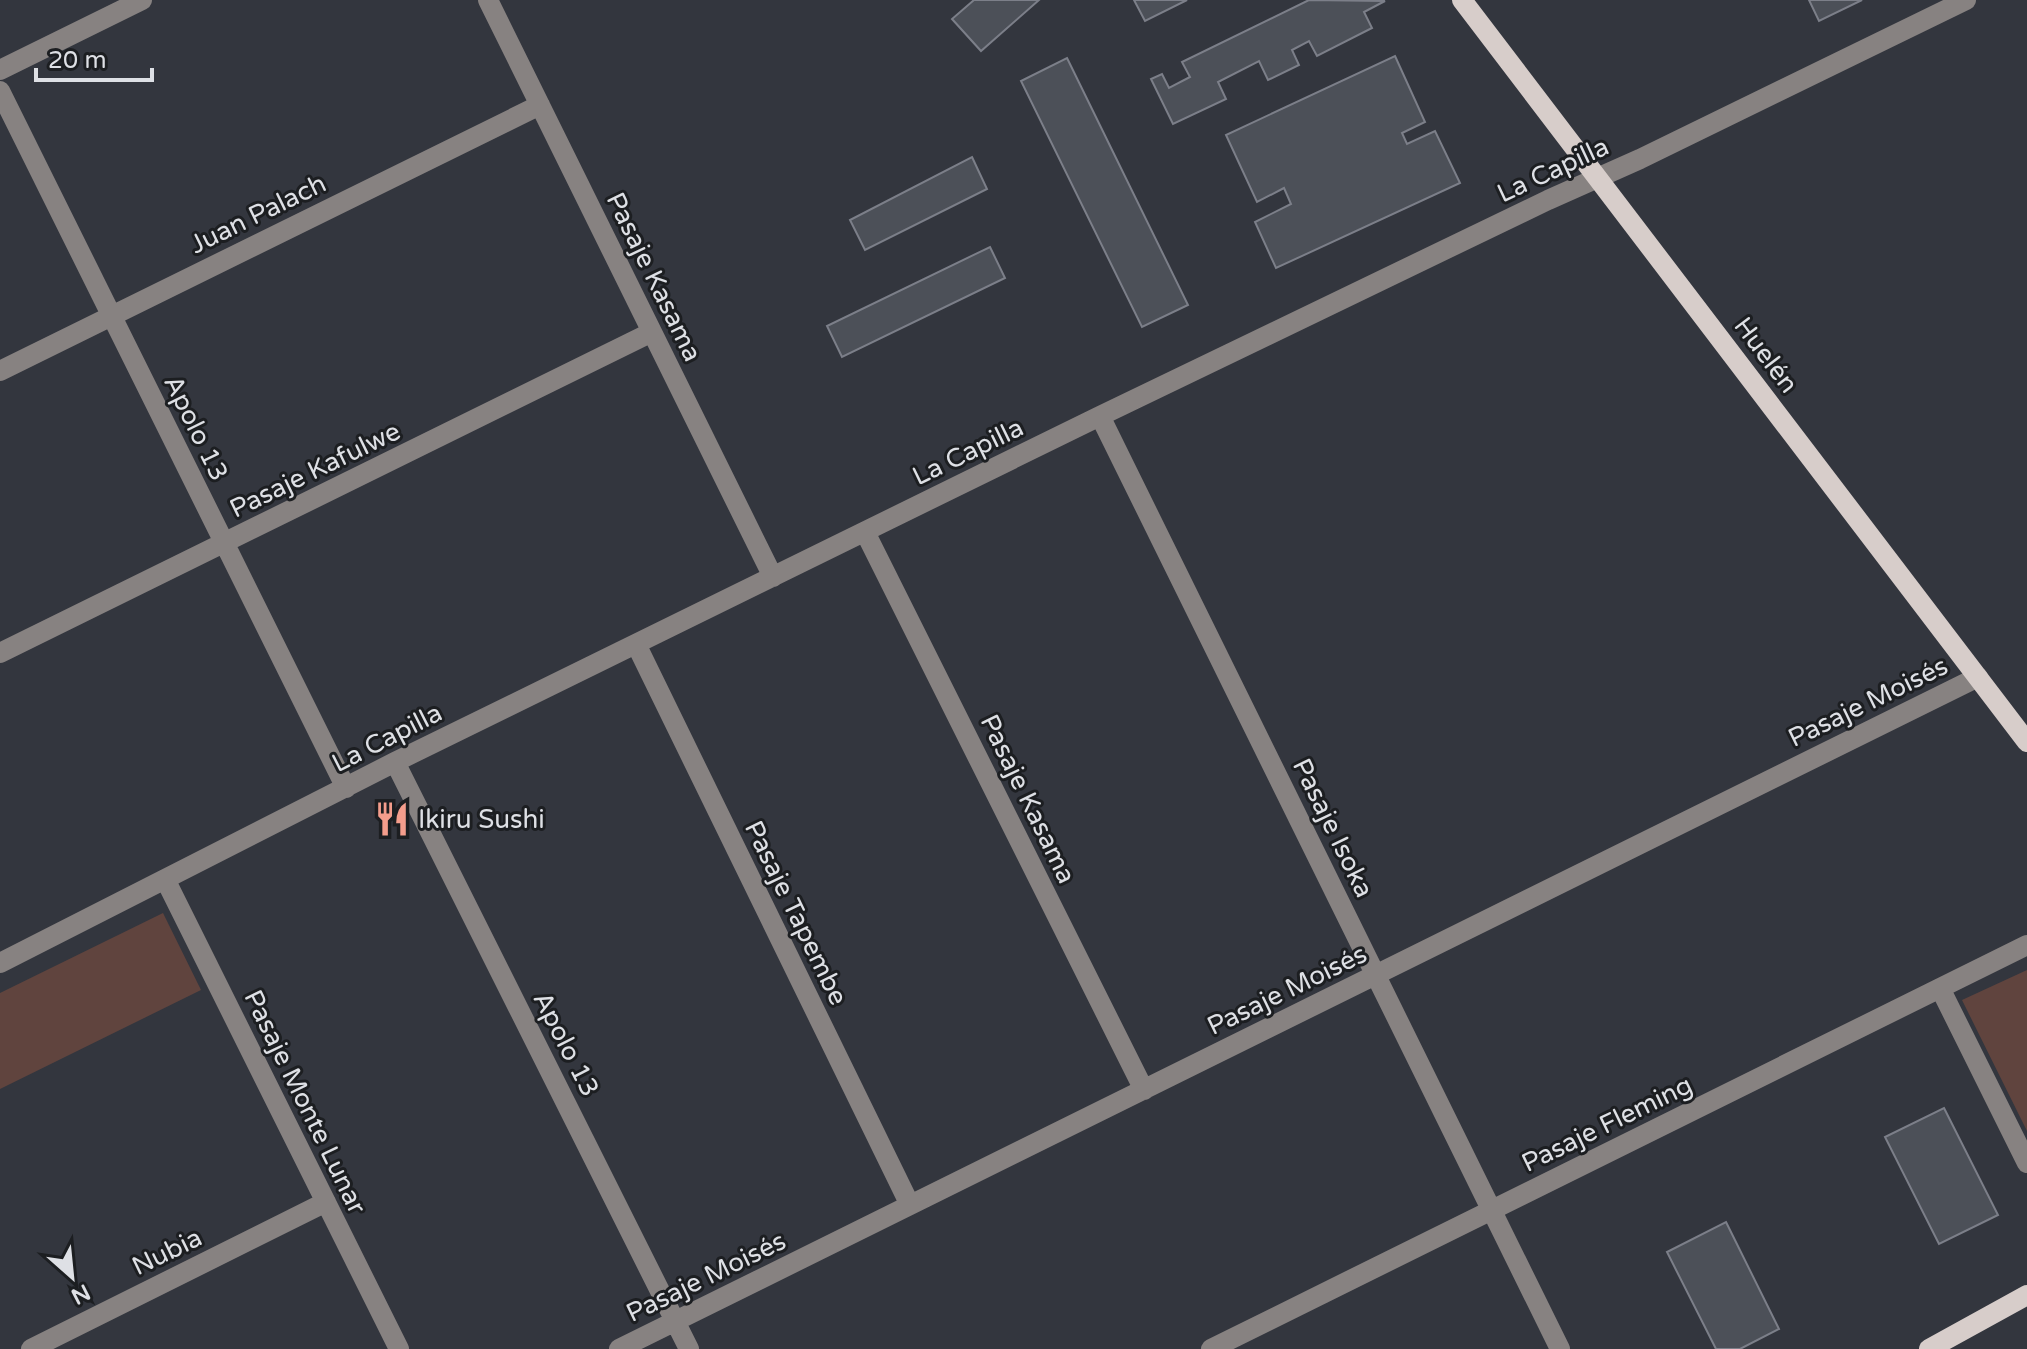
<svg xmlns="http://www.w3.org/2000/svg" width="2027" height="1349" font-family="'Varela Round',sans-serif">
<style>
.green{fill:#60443e}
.building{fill:#4c5058;stroke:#7c7f89;stroke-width:2}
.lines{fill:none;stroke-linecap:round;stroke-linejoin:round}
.minor{stroke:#878281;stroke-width:20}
.major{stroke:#d7cdca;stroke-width:20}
.labels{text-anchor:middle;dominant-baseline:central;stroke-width:6;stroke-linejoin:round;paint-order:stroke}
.street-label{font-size:26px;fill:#dee0e5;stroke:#1c1e21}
.poi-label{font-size:26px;fill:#dee0e5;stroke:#1c1e21;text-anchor:start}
</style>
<rect width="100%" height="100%" fill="#33363e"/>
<!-- green -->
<path class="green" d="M163,913L201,990L0,1089V993Z
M2027,970V1131L1962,1000Z"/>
<!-- building -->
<path class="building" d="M974,0H1039L981,51L952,19Z
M1134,0H1187L1145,21Z
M1309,0L1385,1L1364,12L1372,28L1317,56L1309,41L1292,50L1299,65L1268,80L1259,61L1218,82L1226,99L1173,124L1151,79L1162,74L1169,88L1190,77L1182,62Z
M1809,0H1862L1819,21Z
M1395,56L1425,122L1402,133L1407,144L1435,131L1460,183L1276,268L1255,222L1291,204L1284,188L1257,202L1226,135Z
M1067,58L1188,305L1142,327L1021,81Z
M972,157L987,189L865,250L850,220Z
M990,247L1005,278L842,357L827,326Z
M1944,1108L1998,1215L1939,1244L1885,1137Z
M1726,1222L1779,1329L1740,1349H1716L1667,1252Z"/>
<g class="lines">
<!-- minor -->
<path class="minor" d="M488,0L773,577
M0,70L142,0
M0,91L346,788
M0,371L540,105
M1100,416L1560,1349
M865,532L1144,1090
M636,644L910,1205
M0,653L652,332
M395,762L689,1349
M165,879L399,1349
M0,963L395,762L1100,416L1548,200L1640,159L1966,0
M1940,988L2027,1163
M31,1349L326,1202
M619,1349L1978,677
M1211,1349L2027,945"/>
<!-- major -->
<path class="major" d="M1462,0L2027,742
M1929,1349L2027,1295"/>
</g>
<!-- icons -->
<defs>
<g id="restaurant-bare" transform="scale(2.76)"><path d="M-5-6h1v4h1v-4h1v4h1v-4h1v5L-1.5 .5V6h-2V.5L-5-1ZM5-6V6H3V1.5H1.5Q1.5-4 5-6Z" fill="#f49d8c" stroke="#1c1e21" stroke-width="2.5" paint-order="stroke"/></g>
</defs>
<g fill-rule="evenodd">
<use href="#restaurant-bare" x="392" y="819"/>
</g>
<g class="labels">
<!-- street labels -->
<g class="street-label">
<text transform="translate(1553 170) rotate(-25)">La Capilla</text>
<text transform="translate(258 214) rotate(-26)">Juan Palach</text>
<text transform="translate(654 277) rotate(64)">Pasaje Kasama</text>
<text transform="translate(1766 355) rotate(53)">Huelén</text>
<text transform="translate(196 428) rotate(64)">Apolo 13</text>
<text transform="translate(968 452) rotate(-26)">La Capilla</text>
<text transform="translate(315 470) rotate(-26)">Pasaje Kafulwe</text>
<text transform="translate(1868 702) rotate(-26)">Pasaje Moisés</text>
<text transform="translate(387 738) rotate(-27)">La Capilla</text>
<text transform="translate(1028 799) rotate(64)">Pasaje Kasama</text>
<text transform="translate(1333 828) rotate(64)">Pasaje Isoka</text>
<text transform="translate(796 913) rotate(64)">Pasaje Tapembe</text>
<text transform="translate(1287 990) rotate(-26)">Pasaje Moisés</text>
<text transform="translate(566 1044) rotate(63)">Apolo 13</text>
<text transform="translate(305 1102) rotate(64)">Pasaje Monte Lunar</text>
<text transform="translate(1607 1124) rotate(-26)">Pasaje Fleming</text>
<text transform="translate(167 1252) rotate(-26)">Nubia</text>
<text transform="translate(706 1277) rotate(-26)">Pasaje Moisés</text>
</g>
<!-- poi labels -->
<g class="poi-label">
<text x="418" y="819">Ikiru Sushi</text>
</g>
</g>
<!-- north arrow -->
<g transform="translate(72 1277) rotate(153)" stroke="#1c1e21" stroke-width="6" paint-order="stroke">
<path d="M0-6L14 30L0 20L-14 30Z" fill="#dee0e5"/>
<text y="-12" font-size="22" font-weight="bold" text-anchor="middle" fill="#dee0e5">N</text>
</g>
<!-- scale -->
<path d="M36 68v12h116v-12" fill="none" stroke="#dee0e5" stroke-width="4"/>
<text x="48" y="68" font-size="24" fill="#dee0e5" stroke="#1c1e21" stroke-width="6" paint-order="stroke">20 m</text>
</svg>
